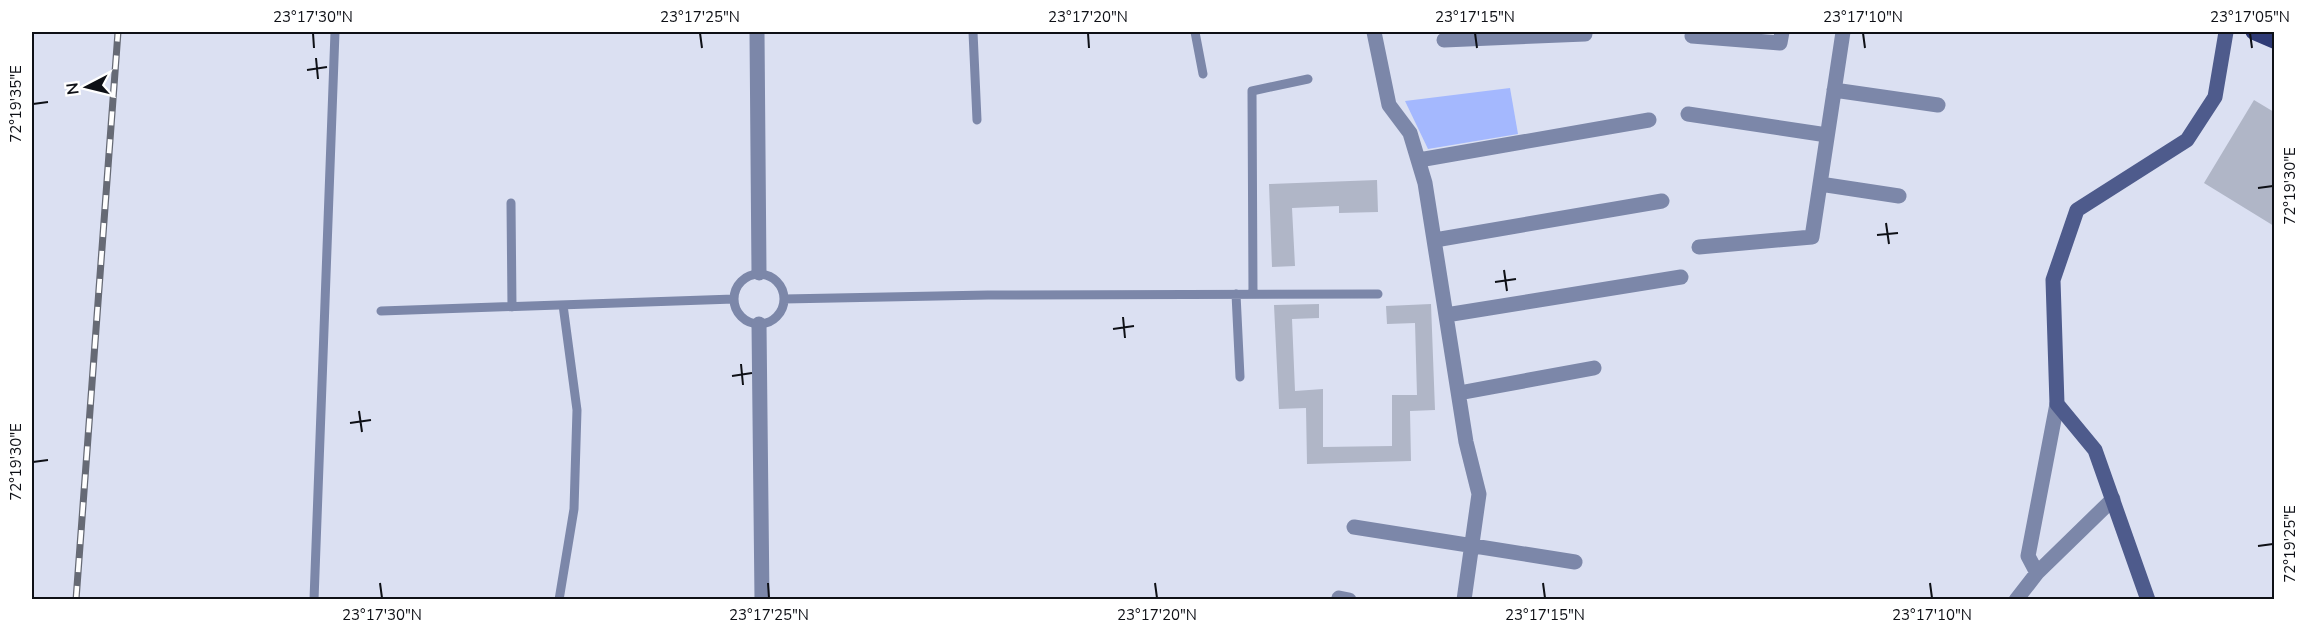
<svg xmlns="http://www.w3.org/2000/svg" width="2306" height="631" font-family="'Nunito Sans',sans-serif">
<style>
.green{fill:#a4b8fe}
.building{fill:#b0b6c7}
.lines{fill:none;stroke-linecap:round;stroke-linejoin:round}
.lane{stroke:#7c87a9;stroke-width:9}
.street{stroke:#7c87a9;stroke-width:15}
.secondary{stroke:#4e5b8c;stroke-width:15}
.primary{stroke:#2f3b76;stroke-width:15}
.rail-casing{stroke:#666a75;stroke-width:7}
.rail{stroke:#fff;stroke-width:4.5;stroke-dasharray:14;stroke-linecap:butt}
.ticks{fill:none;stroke:#0e1016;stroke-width:2}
.neatline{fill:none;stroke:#0e1016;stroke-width:2}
.ticks-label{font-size:15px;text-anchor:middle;fill:#0e1016}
</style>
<rect width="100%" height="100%" fill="#dbe0f2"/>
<!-- green -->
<path class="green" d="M1510,88L1518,134L1428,149L1405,101Z"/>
<!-- building -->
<path class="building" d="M2254,100L2274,112V226L2204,183Z
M1377,180L1378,212L1339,213V206L1292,208L1295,266L1272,267L1269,184Z
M1319,304V318L1292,319L1295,391L1323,389V447L1392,446V395H1417L1415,323L1387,324L1386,306L1431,304L1435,410L1410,411L1411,461L1307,464L1306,408L1279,409L1274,305Z"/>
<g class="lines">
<!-- lane -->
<path class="lane" d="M973,32L977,120
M1195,32L1203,74
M511,203L512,307
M734 299a25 25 0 1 1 50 0a25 25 0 1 1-50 0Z
M1236,294L1240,377
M1253,294L1252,91L1308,79
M784,299L988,295L1378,294
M381,311L734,299
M314,600L335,32
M559,600L574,509L577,410L563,305"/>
<!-- street -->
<path class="street" d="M757,32L759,273
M1374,32L1389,105L1410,133L1425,183L1466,442L1479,494L1464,600
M1693,32L1692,36L1780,43L1782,32
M1444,40L1585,34V32
M1834,90L1938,105
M1688,114L1827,135
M1419,160L1649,120
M1820,184L1899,196
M1435,240L1662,201
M1699,247L1812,237L1843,32
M1446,315L1681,277
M759,324L762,600
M1459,393L1594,368
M1354,527L1575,562
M2037,573L2028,556L2057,404
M1339,598L1349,600
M2016,600L2037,573L2113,499"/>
<!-- secondary -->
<path class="secondary" d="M2148,600L2095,450L2057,404L2053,280L2077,210L2187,140L2215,97L2226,32"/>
<!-- primary -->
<path class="primary" d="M2253,32L2274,41"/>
<!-- rail casing -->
<g class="rail-casing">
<path id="rail" d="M76,600L118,32"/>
</g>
<!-- rail -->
<use href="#rail" class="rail"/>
</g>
<!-- ticks -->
<path class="ticks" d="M313,33L314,48M700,33L702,48M1088,33L1089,48M1475,33L1477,48M1863,33L1865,48M2250,33L2252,48M316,58L318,79M307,70L327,67M33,104L48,102M2258,188L2273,186M1886,223L1889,244M1877,235L1898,233M1504,270L1507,291M1495,282L1516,279M1123,317L1125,338M1113,329L1134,326M741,364L743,385M732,376L752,373M359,411L362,432M350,423L371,420M33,462L48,460M2258,546L2273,544M380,583L382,598M768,583L769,598M1155,583L1157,598M1543,583L1545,598M1930,583L1932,598"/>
<!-- border -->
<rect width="2306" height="631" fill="none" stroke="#ffffff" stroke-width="66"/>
<!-- north arrow -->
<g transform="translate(87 87) rotate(263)" stroke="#ffffff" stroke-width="4.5" paint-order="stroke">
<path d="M0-4.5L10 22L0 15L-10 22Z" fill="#0e1016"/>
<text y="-9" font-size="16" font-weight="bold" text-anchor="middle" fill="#0e1016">N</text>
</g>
<rect x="33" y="33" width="2240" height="565" class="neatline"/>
<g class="ticks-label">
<text x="313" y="22">23°17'30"N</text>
<text x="700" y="22">23°17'25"N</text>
<text x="1088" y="22">23°17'20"N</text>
<text x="1475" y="22">23°17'15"N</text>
<text x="1863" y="22">23°17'10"N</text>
<text x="2250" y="22">23°17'05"N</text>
<text transform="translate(16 104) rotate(-90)" y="5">72°19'35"E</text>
<text transform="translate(2290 186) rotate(-90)" y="5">72°19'30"E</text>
<text transform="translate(16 462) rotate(-90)" y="5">72°19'30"E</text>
<text transform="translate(2290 544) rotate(-90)" y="5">72°19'25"E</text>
<text x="382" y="620">23°17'30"N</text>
<text x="769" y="620">23°17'25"N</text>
<text x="1157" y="620">23°17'20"N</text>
<text x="1545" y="620">23°17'15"N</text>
<text x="1932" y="620">23°17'10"N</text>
</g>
</svg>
